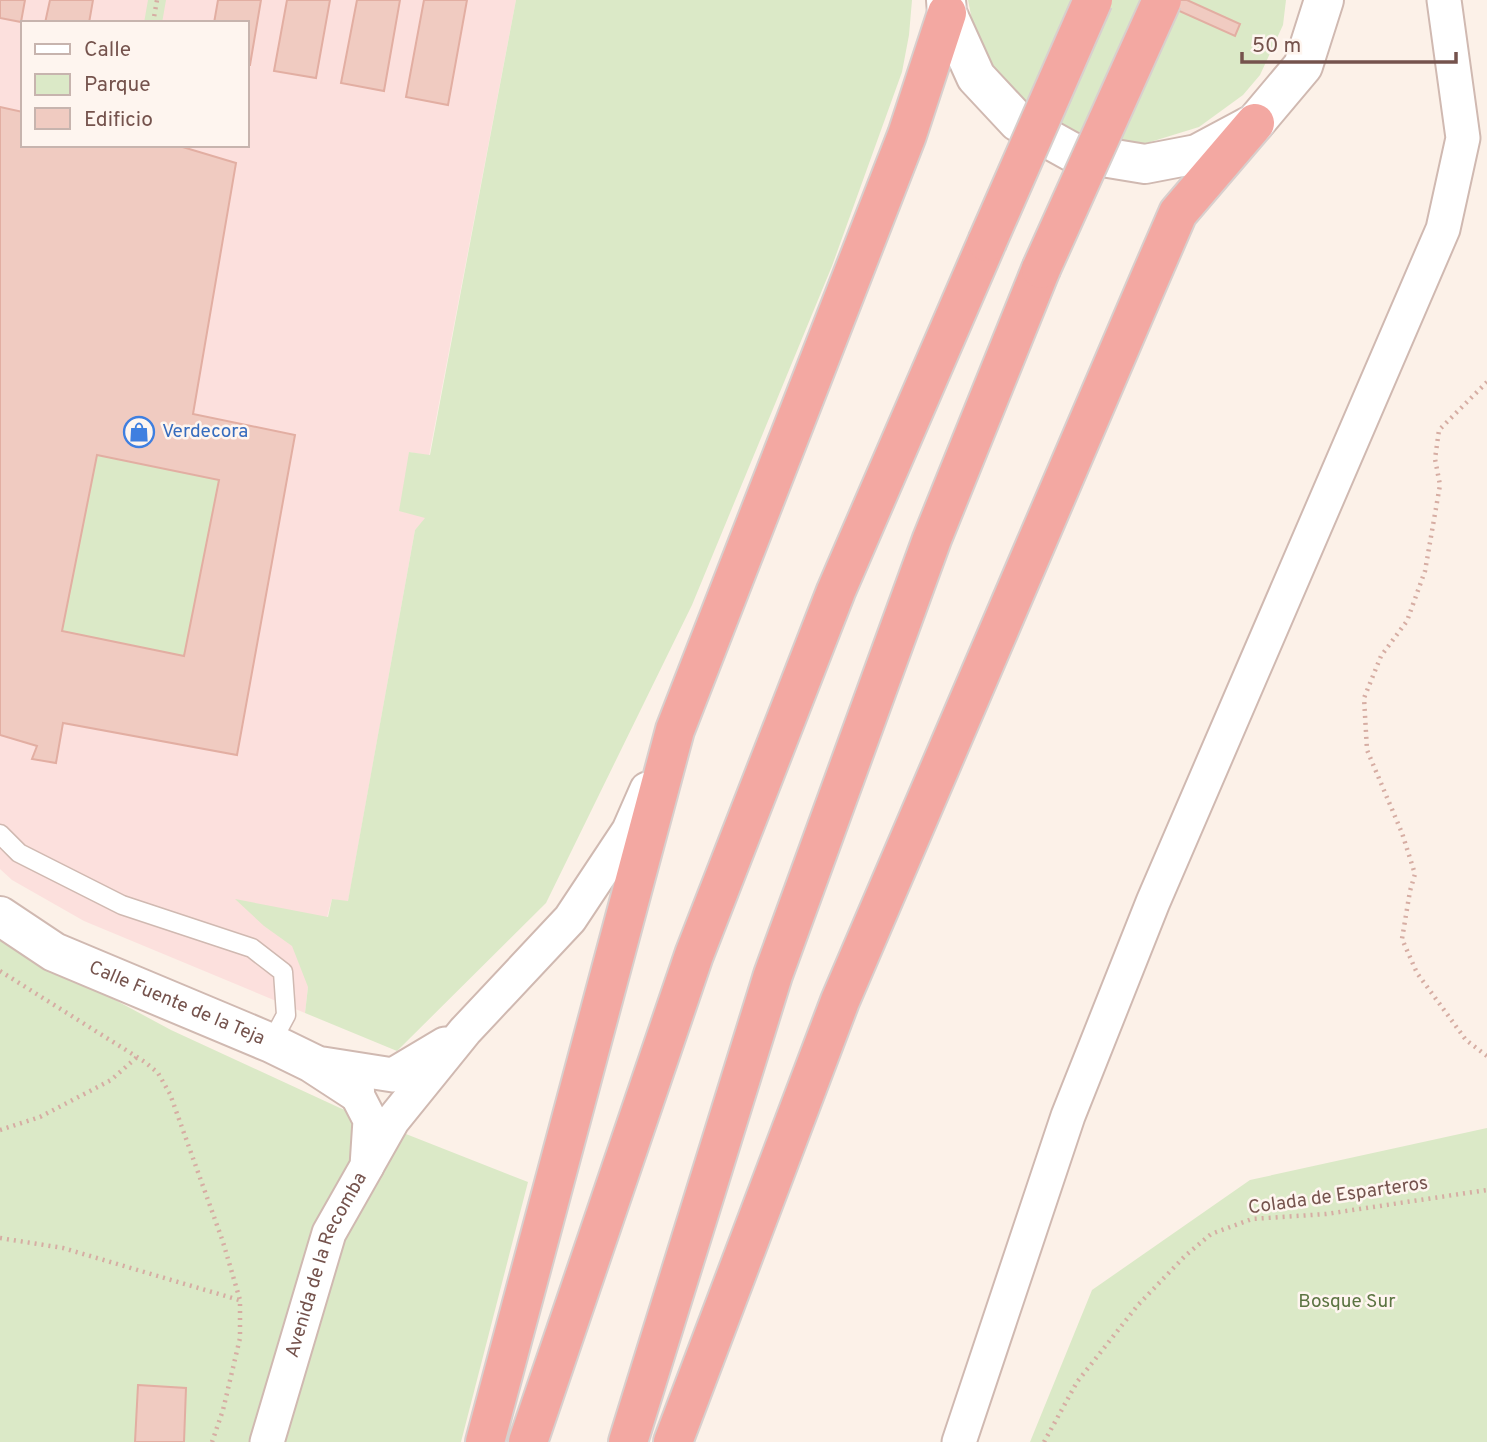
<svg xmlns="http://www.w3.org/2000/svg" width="1487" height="1442" font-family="Overpass,sans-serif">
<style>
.commercial{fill:#fce0dd;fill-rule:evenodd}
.green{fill:#dbe9c7}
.building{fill:#f0cbc1;stroke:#e2aea2;stroke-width:2;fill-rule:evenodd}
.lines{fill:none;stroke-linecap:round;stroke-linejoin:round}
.service-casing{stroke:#d0b9b1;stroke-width:21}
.minor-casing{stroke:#d0b9b1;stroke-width:37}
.tertiary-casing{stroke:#d0b9b1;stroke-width:42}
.motorway-casing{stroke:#d8cfcd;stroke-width:42}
.path{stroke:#d6ada3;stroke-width:4.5;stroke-dasharray:2 5;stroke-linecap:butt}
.service{stroke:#fff;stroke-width:18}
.minor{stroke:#fff;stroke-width:33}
.tertiary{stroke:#fff;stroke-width:38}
.motorway{stroke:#f3a8a2;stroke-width:38}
.motorway-bridge-casing{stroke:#d8cfcd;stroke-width:42;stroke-linecap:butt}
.motorway-bridge{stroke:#f3a8a2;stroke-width:38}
.labels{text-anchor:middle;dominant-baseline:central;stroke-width:5;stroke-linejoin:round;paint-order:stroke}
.shop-label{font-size:19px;fill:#366cbe;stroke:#fef5ef;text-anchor:start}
.street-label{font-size:19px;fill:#75534d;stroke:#fef5ef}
.park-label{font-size:19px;fill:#5b7442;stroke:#fef5ef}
</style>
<rect width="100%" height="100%" fill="#fcf1e8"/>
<!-- commercial -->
<path class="commercial" d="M0,0H516L429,456L409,452L426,518L415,530L348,902L332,899L308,987L305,1013L84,921L12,880L0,869ZM23,23H247V145H23Z"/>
<!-- green -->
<path class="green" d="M148,0H166L162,23H144Z
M516,0H912L909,35L902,72L832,266L692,605L546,903L397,1051L305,1013L308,987L292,946L264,926L235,899L328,917L332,899L348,901L415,530L425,518L399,511L409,452L430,455Z
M968,0H1286L1283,25L1260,75L1243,95L1199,127L1147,143L1119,144L1066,132L1020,103L1001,83L975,35Z
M97,455L219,480L184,656L62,631Z
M0,938L171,1030L340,1108L528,1182L461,1442H0Z
M1487,1128V1442H1030L1092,1290L1250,1180Z"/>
<!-- building -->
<path class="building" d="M0,0H25L21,22L0,18Z
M50,0H93L89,23H45Z
M218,0H261L250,65H247V23H214Z
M287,0H330L316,78L274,71Z
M357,0H400L384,91L341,83Z
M424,0H467L448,105L406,97Z
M1155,0H1187L1240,24L1235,36Z
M0,107L23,112V145H176L236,163L193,414L295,435L237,755L63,723L56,763L32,759L37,746L0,735ZM97,455L219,480L184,656L62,631Z
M138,1385L186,1388L184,1442H135Z"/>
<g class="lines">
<!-- service casing -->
<g class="service-casing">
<path id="service" d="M0,834L19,853L122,905L252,948L283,972L286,1015L271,1043"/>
</g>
<!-- minor casing -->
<g class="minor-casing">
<g id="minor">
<path d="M323,1064L393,1075L445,1044"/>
<path d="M367,1166L393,1120L465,1031L570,919L629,830L647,789"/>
<path id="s1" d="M267,1442L329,1233L367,1166L370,1120L355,1091"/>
<path d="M959,1442L1068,1116L1153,902L1443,229L1463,138L1444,0"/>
</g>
</g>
<!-- tertiary casing -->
<g class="tertiary-casing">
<g id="tertiary">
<path d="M946,0L947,13L976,77L1018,122L1072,152L1145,164L1197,154L1255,123L1303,66L1324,0"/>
<path id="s2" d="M0,916L54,952L271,1043L312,1063L355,1091"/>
</g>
</g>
<!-- motorway casing -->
<g class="motorway-casing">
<path id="motorway" d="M485,1442L675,730L907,135L947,13
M528,1442L694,955L836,591L987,242
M628,1442L773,975L932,539L1041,269
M673,1442L840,1001L1149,280L1178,213L1255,123"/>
</g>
<!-- path -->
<path class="path" d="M153,23L157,0
M1487,382L1439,430L1435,459L1440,485L1425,571L1407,621L1381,656L1364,698L1367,750L1402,833L1415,874L1410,891L1402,939L1417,973L1466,1040L1487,1056
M0,971L145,1062L158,1073L170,1094L223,1242L240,1300V1338L223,1410L212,1442
M0,1130L40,1117L111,1080L137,1057
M0,1238L63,1248L239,1300
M1044,1442L1077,1382L1138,1305L1185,1256L1211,1234L1252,1219L1326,1214L1487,1190"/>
<!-- service -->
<use href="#service" class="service"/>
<!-- minor -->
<use href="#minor" class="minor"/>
<!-- tertiary -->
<use href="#tertiary" class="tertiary"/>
<!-- motorway -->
<use href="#motorway" class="motorway"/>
<!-- motorway-bridge casing -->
<g class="motorway-bridge-casing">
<path id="motorway-bridge" d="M987,242L1093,0
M1041,269L1162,0"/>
</g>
<!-- motorway-bridge -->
<use href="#motorway-bridge" class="motorway-bridge"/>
</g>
<!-- icons -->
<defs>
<g id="shop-ring" transform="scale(1.575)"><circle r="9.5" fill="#fef5ef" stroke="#3f7fe0" stroke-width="1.5"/><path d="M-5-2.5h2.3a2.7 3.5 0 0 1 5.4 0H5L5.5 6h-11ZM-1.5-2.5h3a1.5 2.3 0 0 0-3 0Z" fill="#3f7fe0"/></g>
</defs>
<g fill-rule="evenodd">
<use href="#shop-ring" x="139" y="432"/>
</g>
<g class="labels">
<!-- shop labels -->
<g class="shop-label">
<text x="162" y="432">Verdecora</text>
</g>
<!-- street labels -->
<g class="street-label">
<text stroke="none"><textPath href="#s2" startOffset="198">Calle Fuente de la Teja</textPath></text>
<text transform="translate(1338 1196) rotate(-8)">Colada de Esparteros</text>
<text stroke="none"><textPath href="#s1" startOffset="187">Avenida de la Recomba</textPath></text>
</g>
<!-- park labels -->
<g class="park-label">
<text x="1347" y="1302">Bosque Sur</text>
</g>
</g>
<!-- legend -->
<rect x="21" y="21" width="228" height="126" fill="#fef5ef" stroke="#c7b4ae" stroke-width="2"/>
<rect x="35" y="44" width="35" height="10" fill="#ffffff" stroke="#c7b4ae" stroke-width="2"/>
<text x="84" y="56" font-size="21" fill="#75534d">Calle</text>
<rect x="35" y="74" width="35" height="21" fill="#dbe9c7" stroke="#c7b4ae" stroke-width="2"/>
<text x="84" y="91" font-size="21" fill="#75534d">Parque</text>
<rect x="35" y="108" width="35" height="21" fill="#f0cbc1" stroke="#c7b4ae" stroke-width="2"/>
<text x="84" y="126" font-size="21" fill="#75534d">Edificio</text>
<!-- scale -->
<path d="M1242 52v10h214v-10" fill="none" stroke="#75534d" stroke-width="3.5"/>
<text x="1252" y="52" font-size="21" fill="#75534d" stroke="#fef5ef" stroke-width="5" paint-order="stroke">50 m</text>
</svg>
